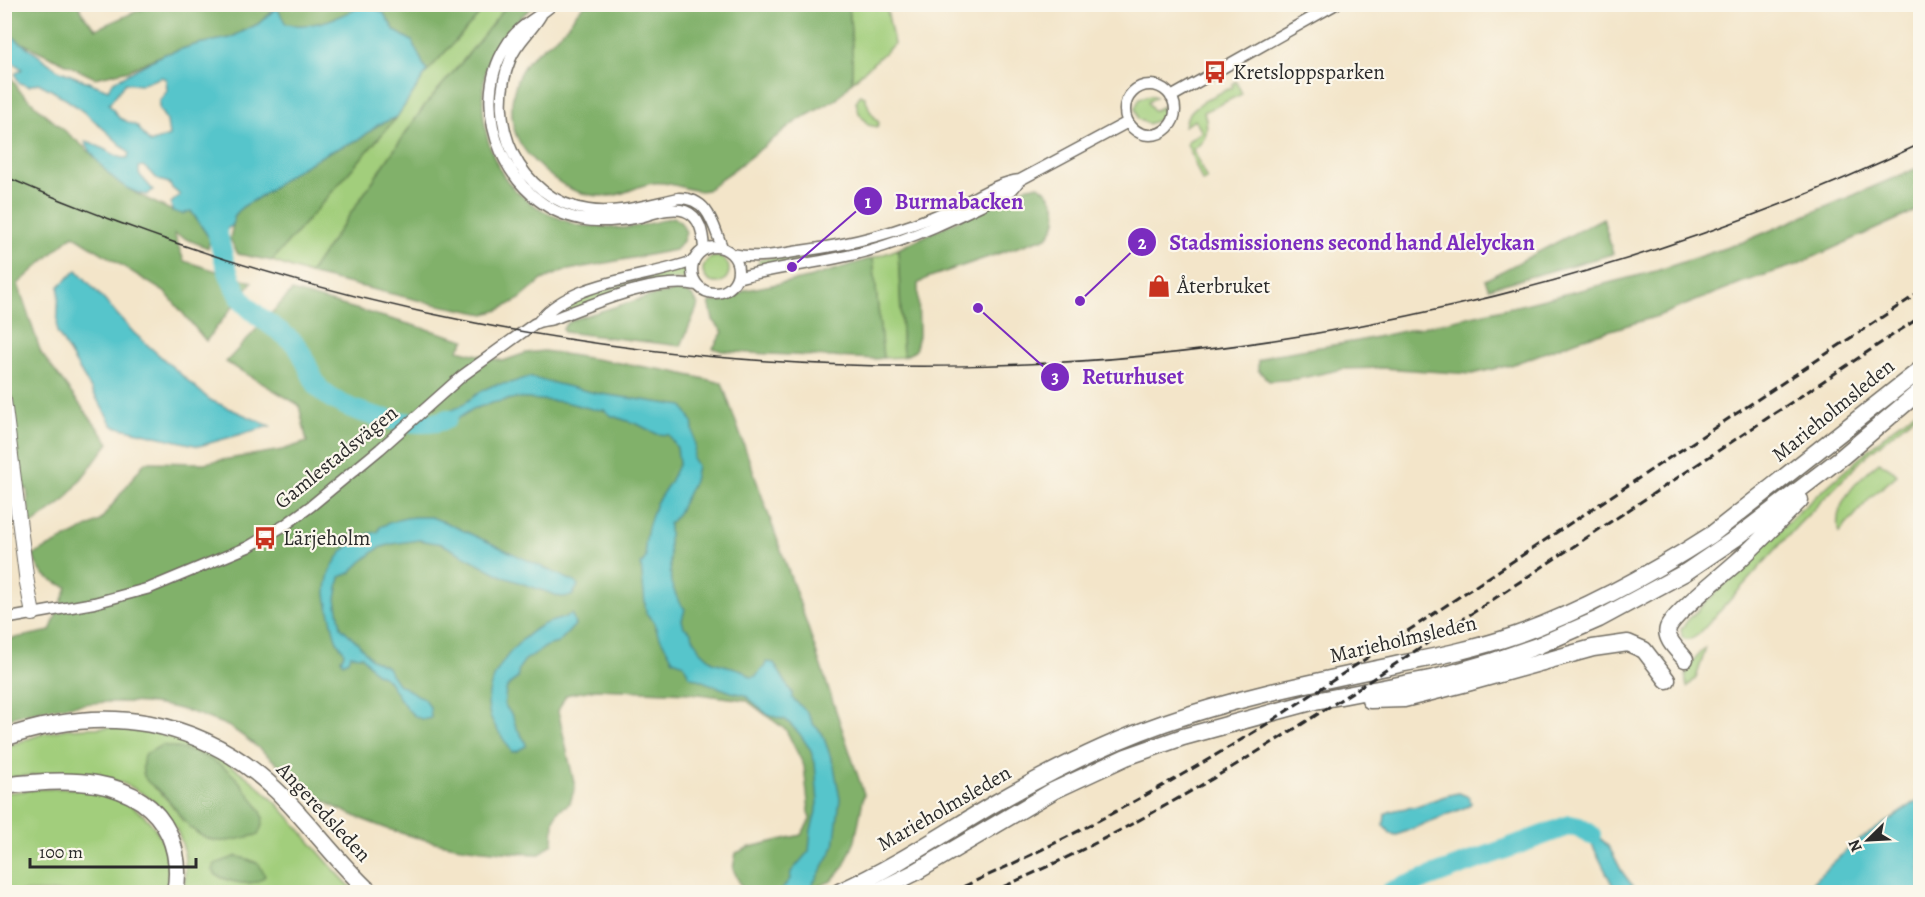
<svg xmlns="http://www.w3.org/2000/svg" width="1925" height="897" font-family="Alegreya,serif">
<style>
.green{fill:#a2ce7b;stroke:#667c53;stroke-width:1.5;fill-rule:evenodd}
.forest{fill:#81b16b;stroke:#566e4b;stroke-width:1.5}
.water{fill:#57c5cb;stroke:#41787b;stroke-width:1.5;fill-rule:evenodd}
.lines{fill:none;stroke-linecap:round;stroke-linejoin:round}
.river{stroke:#57c5cb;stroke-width:20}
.minor-casing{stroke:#716c62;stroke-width:13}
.major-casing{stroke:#716c62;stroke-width:16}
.highway-casing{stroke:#716c62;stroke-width:19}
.minor{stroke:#fff;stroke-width:10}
.major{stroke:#fff;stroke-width:14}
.highway{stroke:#fff;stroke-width:16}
.tram{stroke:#2b2b2b;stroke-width:1.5}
.rail{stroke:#2b2b2b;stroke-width:3;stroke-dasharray:9 4.5;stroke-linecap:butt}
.labels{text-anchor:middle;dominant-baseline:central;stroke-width:4.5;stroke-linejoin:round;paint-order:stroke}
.poi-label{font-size:21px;fill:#2b2b2b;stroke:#fbf7ec;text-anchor:start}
.street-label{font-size:21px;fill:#2b2b2b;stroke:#fbf7ec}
.leader{fill:none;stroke:#7b2cbf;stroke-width:2}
.callout-dot{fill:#7b2cbf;stroke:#fbf7ec;stroke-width:2}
.mark-label{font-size:18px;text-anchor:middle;font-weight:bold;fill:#fff}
.callout-label{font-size:22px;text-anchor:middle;font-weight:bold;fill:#7b2cbf;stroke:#fbf7ec;stroke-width:4.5;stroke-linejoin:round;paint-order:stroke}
</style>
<rect width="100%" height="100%" fill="#fbf7ec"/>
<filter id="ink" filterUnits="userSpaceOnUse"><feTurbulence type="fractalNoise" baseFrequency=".0167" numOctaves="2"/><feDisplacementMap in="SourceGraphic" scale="12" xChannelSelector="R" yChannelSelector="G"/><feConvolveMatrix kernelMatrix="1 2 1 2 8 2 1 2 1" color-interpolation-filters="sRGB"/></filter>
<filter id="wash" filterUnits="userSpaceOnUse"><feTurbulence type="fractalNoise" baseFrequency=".008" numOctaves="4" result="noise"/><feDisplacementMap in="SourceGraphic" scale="24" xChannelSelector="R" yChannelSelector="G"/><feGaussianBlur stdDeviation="1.35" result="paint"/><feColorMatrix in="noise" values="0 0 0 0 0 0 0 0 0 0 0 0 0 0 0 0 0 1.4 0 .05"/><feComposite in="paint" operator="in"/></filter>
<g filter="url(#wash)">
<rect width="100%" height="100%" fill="#f3e5c9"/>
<!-- green -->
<path class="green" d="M488,5H508L462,62L425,105L309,274L272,261L397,117L427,72Z
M849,5H886L894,44L852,82V47Z
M1236,81L1242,94L1204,112C1209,127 1208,141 1193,149L1207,180L1202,181L1187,144L1188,141L1202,132L1195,120L1184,126C1187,105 1216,95 1233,87L1232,85Z
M860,95L865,97L870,111L879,123L877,127L868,125L859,113L856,102Z
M1151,95L1156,97L1148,102L1153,111L1159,108L1161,109V107L1163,106V114L1159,120L1148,124L1138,119L1135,108L1140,98Z
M874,241L875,244L860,249L759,268V260Z
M898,249L903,357L883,358L873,258Z
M703 270a13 13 0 1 1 26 0a13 13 0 1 1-26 0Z
M687,269L688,278L673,280L551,316L550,313C593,289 639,279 687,269Z
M1920,408V411L1867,455L1798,525L1699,634C1694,638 1688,642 1682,637L1681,629L1688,620L1795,515L1894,427Z
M1879,462L1890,468L1897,475L1872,496L1839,533C1831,505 1859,478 1879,462Z
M1705,648V651L1696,678L1687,687C1681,672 1695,657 1705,648Z
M114,727C128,729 142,730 155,733C209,746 253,775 289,817C311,842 331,869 356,892H183C185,879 187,865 184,851C174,803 128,778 82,774C57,772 30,776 5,778V747L42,734L66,729ZM147,781L263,824L183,821C173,804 162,793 147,781ZM237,857L248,859L259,864L246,883L222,878Z
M40,789C54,789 68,787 82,789C136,795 179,834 166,892H5L4,793Z"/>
<!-- forest -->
<path class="forest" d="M508,4L535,5C523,15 509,26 499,40C471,79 481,157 515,190C533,207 555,218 578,225C584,227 591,226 597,226C606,227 615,228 624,228C641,227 658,221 674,217L681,223L686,232L683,241L675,250L563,271L542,280L520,299L499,310L485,314L434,304L309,274L425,105L462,62Z
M5,5H78L85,17L96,29L151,5H488L427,72L412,41L395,31L383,12L365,5C338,17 316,29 286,25L276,8L258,24L230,38L198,44L162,55L129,70L95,78L18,41L5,31Z
M666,5L690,6L699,4L849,5L852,47V82L837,99L797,121L707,190C691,194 672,180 653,183C637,185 622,197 605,196C595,196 582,194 573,190C550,179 517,151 513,124C510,108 513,90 519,75C528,55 546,47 561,33C569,25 575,13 584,5Z
M4,57L12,62L8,73L19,90L45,114L91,153L117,180L137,194L172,211H191L210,239L208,248L174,234L184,261L252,282L206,341L166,293L73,235L18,284L41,353L109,443L65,500L30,526L27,488L5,496Z
M397,117L272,261L238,254L230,239L235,215L242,207L263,195L292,173L329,152L360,139L378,125Z
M1920,167V209L1796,265L1743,282L1658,316L1578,340L1511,365L1472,374L1382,368L1343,369L1297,379L1269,381L1258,370V361L1270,355L1358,341L1445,322L1525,304L1656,271L1743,242Z
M1039,185C1058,199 1063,219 1047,237L927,278L918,284L919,336L915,351L903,357L898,249L1024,188Z
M1603,218L1613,254L1489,288L1485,280Z
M873,258L883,358L875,359L749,353L722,351L713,348L723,332L713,320L709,302L725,301L746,290L808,278Z
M292,291L465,340L458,350L503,361L526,353L544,351L670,371L722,383L799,601L864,794L855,841L843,868L831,881L805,892H744L733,869L736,853L750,847L801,835L810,820L804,766L786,730L746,700L690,693L596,689L566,695L558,711L575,787L570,803L558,811L554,820L553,843L540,854C467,852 403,840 337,808C297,788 269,751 231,728C225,724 217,722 210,719C145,691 71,702 5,719V640L50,631L67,587C49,580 39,575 33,555L100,521L145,462L204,463L282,450L307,442L299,405L226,362Z
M675,291C688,291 692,293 698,305L681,346L564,332L563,329L566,324L575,319L647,297Z
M162,745C188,749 215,757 234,776C241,782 246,791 252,798C263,813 267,817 258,835C245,837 225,844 212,840C184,831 181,811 162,793C157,788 149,785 145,778C141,770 143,764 144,755Z
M237,856L259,864L265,876C253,889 230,882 216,875L213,870L215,864Z"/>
<!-- water -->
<path class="water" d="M365,5L383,12L395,31L412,41L427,72L397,117L378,125L360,139L329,152L292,173L263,195L242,207L235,215L232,226L210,239L191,211L182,214L172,211L171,203L180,195L172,188L169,183L159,180L143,166L139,167V174L153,190L147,195C121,192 97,164 85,142H90L115,155L122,158H128L129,153C102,126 73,100 38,83L29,86L19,83L15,74L22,69L5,57V31L58,70L108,90L113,82L162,55L198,44L230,38L258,24L277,8L286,24C315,29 339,17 365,5ZM161,77L166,79L167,91L159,101V109L167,121L169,136L150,143L137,126L119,118L109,104L125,83L140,85Z
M77,270L134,333L210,400L270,426L199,446L113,426L57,332L59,286Z
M529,377L595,393L683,406L692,421L695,446L693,459L697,466L694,481L678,513L669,524V542L671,583L679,602L685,609L682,620L684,627L690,631L699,649L713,662L742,670L751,677L756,676L765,666L766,662L774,663L792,693V698L807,712L813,724L822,733L834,766L840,799L834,847L816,879L806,892H780L790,879L791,872L809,851L811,830L818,804L815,763L810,749L799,733L786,720L768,715L745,695L731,692L689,676L684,664L673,660L658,634L653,621L646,613L641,565L646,557L645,545L648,527L656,503L670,482L679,463L677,448L669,435L657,434L637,424L612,416L604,410L592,409L565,402L516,398L492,403L473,409L454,421L433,428L418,429L426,417L441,414L459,407L483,390L494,385L510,383Z
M415,517H431L447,523L575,582L578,586L572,596L561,597L504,577L442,544L419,540L392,544L379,548L361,562L350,573L340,577L336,599L341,627L357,642L371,659L386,666L398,684L423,698L430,707L431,718C411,726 397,692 387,679C384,676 378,675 375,672C370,667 366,661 362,656L350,655L348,660L343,663L341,659L344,654L343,649C334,642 334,629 331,619C329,610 326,600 326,591C327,563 351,535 378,532L380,527C392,521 401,518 415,517Z
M572,614L575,625L558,643L547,646L525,660L519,668L517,679C503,687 507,690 504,704L513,717L516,727L525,741L526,746L517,751L512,752C505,741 497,731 492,720C476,685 514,641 542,625C552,620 562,620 572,614Z
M1459,793L1469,797L1471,803L1469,806L1397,835L1391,834L1384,825L1385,814C1393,809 1403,809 1413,807C1429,803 1442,795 1459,793Z
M1920,799V892H1802L1851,846Z
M1591,835C1610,839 1614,859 1623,873C1628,880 1633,886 1638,892H1616L1592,844L1590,837Z"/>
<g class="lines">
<!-- river -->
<path class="river" d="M213,209C218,238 227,286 248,307C262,321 281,330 295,344C306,356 309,375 319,388C339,412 419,432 447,419
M1392,891L1570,825L1579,827L1591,835"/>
</g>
</g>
<g filter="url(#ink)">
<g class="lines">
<!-- minor casing -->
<g class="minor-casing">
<path id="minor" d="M553,4C536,20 519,24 506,46C466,109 507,206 581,219C599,223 617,221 635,218C650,215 670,206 685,211C701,217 703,234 704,249
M541,15C532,31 516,43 510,60C485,122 518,199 588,210C617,215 650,204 679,198C709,198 713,225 722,247
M1125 110a25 25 0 1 1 50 0a25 25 0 1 1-50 0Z
M1171,97L1336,4
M692 270a23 23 0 1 1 46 0a23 23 0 1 1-46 0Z
M732,254C754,259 777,255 800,251C854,244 899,232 949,210C971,201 997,182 1020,180
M737,278C780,266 824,263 867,251C918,237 965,213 1012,190L1020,180L1128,122
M539,321C572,280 646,279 693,261
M4,619L94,603L150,588L248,547L285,525L311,506L380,449L462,376L534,324C541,320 549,321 556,318C596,303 654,277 697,285"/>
</g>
<!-- major casing -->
<g class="major-casing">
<path id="major" d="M4,400L27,583L33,614"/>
</g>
<!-- highway casing -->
<g class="highway-casing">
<path id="highway" d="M1685,659C1679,651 1664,639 1668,628C1673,614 1724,574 1737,562C1759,542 1779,521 1800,500
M1370,700L1404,699L1467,683L1593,648L1628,643L1644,650L1667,680
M4,738C103,703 200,717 277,791C310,823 336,861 370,892
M4,786C61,778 140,773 169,834C177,853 179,873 175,892
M839,892C893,868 942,835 992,805C1047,773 1104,744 1164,723C1241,696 1321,681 1400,664C1439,656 1478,648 1516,635C1585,610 1649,575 1711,535L1920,370
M876,892L914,873L1053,791L1126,757L1183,737L1315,701L1435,678L1491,662L1537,646L1599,619L1686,572L1736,538L1842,457L1920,391"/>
</g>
<!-- minor -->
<use href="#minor" class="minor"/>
<!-- major -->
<use href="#major" class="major"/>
<!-- highway -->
<use href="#highway" class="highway"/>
<!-- tram -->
<path class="tram" d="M4,176C611,442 1323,427 1920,144"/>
<!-- rail -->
<path class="rail" d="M951,892C1060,844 1165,787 1267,724L1920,292
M991,892C1162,819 1317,716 1471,614C1621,515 1771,416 1920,317"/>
</g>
</g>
<!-- icons -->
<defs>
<g id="bus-bare" transform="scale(1.8)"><path d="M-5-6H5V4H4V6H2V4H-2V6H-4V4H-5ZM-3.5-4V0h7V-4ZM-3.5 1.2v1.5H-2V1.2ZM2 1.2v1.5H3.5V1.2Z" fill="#c8321e" stroke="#fbf7ec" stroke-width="2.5" paint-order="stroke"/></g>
<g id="shop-bare" transform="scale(1.8)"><path d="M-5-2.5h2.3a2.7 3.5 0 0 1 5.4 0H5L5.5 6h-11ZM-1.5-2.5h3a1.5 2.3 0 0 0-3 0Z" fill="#c8321e" stroke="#fbf7ec" stroke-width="2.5" paint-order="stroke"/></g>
</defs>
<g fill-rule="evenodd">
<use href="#bus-bare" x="1215" y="72"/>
<use href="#shop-bare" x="1159" y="286"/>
<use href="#bus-bare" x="265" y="538"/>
</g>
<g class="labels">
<!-- poi labels -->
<g class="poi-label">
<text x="1233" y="72">Kretsloppsparken</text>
<text x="1177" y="286">Återbruket</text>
<text x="283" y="538">Lärjeholm</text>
</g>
<!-- street labels -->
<g class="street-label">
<text transform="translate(1833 410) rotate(-39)">Marieholmsleden</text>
<text transform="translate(336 457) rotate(-39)">Gamlestadsvägen</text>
<text transform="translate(1403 639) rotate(-13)">Marieholmsleden</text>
<text transform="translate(944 808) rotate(-30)">Marieholmsleden</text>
<text transform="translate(324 812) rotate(47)">Angeredsleden</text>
</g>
</g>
<!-- callouts -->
<path class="leader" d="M792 267L868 201M1080 301L1142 242M978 308L1055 377"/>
<g class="callout-dot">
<circle cx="792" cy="267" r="6"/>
<circle cx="1080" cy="301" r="6"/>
<circle cx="978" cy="308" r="6"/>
<circle cx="868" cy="201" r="15"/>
<circle cx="1142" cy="242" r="15"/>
<circle cx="1055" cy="377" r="15"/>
</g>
<g class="mark-label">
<text x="868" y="208">1</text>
<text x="1142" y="249">2</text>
<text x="1055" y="383">3</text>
</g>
<g class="callout-label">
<text x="959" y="209">Burmabacken</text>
<text x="1352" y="250">Stadsmissionens second hand Alelyckan</text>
<text x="1133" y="384">Returhuset</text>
</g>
<!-- margin -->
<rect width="1925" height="897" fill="none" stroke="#fbf7ec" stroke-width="24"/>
<!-- north arrow -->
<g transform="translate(1868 840) rotate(246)" stroke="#fbf7ec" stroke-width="4.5" paint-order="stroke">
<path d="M0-4.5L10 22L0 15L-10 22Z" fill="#2b2b2b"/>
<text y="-9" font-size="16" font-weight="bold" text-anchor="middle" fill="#2b2b2b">N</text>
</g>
<!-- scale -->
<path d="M30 858v9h166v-9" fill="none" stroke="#2b2b2b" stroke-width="3"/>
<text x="39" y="858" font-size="18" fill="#2b2b2b" stroke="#fbf7ec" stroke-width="4.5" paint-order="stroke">100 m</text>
</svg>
